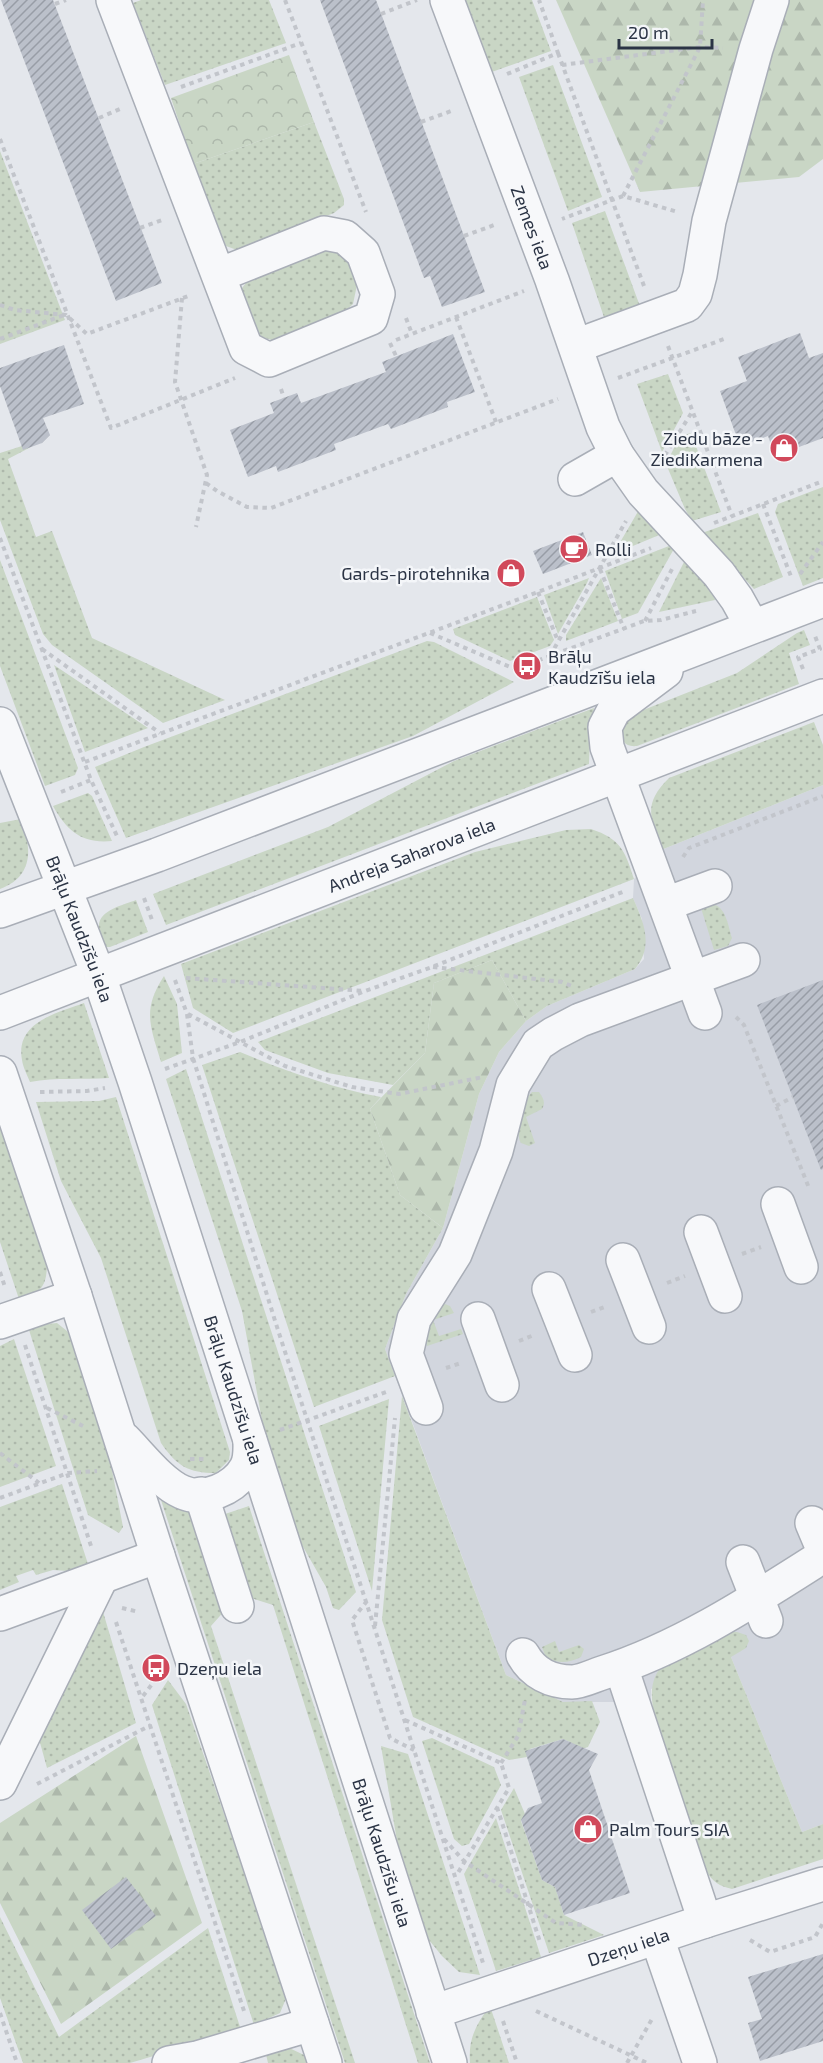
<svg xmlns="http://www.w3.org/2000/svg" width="823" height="2063" font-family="'Exo 2',sans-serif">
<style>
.built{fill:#d2d6de}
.grass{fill:url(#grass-dots)}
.forest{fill:url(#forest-firs)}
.park{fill:url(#park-crowns)}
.building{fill:url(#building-hatch)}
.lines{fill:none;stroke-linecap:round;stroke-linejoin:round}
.minor-casing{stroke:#a9aeb7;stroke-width:36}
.path{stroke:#c2c5cb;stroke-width:4;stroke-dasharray:4.5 4.5;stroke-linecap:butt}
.minor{stroke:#f7f8fa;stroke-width:33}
.labels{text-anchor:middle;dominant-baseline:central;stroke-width:5;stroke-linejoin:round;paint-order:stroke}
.street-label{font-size:18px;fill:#2b3445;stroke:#f4f6f9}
.poi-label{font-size:18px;fill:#2b3445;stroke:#f4f6f9;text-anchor:start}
</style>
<defs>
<pattern id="grass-dots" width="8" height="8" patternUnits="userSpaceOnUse" patternTransform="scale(1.5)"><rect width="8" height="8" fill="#c9d6c5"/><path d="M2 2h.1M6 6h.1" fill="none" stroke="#adb8ab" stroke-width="1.8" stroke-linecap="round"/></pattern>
<pattern id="forest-firs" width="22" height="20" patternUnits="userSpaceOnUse" patternTransform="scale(1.5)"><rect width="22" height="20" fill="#c9d6c5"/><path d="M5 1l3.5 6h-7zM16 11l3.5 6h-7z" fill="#adb8ab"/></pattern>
<pattern id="park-crowns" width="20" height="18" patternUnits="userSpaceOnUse" patternTransform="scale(1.5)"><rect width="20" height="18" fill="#c9d6c5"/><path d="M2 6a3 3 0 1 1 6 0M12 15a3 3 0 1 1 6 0" fill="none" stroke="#adb8ab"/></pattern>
<pattern id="building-hatch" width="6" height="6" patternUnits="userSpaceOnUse" patternTransform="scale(1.5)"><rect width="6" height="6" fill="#bbc0ca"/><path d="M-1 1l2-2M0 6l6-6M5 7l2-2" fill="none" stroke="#989da6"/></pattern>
</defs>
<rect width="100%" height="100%" fill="#e4e7ec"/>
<!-- built -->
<path class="built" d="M823,785V1824L802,1832L731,1657L651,1689V1702H563L506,1675L385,1349L406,1294L443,1228L479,1094L499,1052L526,1021L547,1006L635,969L644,959L642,919L633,898L634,879L661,850Z"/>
<!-- grass -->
<path class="grass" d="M141,0H269L286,43L165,85L133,3Z
M463,0H532L551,51L489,73Z
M553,65L602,197L568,211L519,77Z
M314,122L344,199V205L334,213L237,250L226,246L193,164Z
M0,151L65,320L0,344Z
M605,211L641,309L606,323L572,223Z
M317,248L332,249L346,256L357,285L353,304L340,316L275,341L262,337L248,326L238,303L242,288L253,274Z
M668,374L683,413L662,452L637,384Z
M691,433L721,512L692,521L685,509L666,464L680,436Z
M22,446L29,448L8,459L36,537L52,531L92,638L225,700L163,723L52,645L43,634L0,520V453Z
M823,487V578L803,586L775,512L778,504Z
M640,508L664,533L616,553L615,551Z
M758,513L783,577L754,589L702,533Z
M674,544L675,547L638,613L622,619L605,571Z
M686,558L712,584L715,600L659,612Z
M0,560L78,768L75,775L45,786L0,666Z
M589,578L587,583L558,634L544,595Z
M601,578L618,621L566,641V635Z
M537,597L554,640L550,646L510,661L455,635L453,629Z
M804,630L810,645L789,653L799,684L637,746C618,748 621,731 623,718L737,673L797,633Z
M427,641L434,642L514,682L413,736L126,838L95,767L144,747Z
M54,665L148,728L85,752Z
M594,708L590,734L589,764L166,925L153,894L328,827L454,761Z
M814,722L823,745V785L661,850C651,819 642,804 669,778Z
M88,793L92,796L112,841C82,844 67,831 53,806Z
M21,819C32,848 34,876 0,889V823Z
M591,829C621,839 625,851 634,879L233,1033L193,1008L181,964L475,852L566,830Z
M633,898C644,923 654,946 635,969L547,1006L526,1021L492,960L434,983L425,1053L393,1085L328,1073L265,1050L258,1042Z
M136,900L148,932L110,947H106C104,941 100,934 99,928C97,910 124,905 136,900Z
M711,904C726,905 728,926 732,938L728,946L714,950L701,908Z
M164,976L177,1004L182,1053L161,1062C150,1025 142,1010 164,976Z
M84,1003L109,1078C83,1080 56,1077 30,1082C27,1075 23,1067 22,1060C15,1022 57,1013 84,1003Z
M240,1052C286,1071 332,1088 381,1097L370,1109L400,1195L443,1228L406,1294L385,1349L395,1376L314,1407L202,1065Z
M186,1069L356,1592L339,1610L333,1608L326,1587L298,1538L263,1426L242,1311L166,1079Z
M532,1092H539C543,1098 546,1102 542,1109L526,1117L535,1143L529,1146L521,1143C514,1134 524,1099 532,1092Z
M116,1097L230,1452L229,1460L216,1473C188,1473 177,1466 161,1443L101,1258L61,1181L36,1102L99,1101Z
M0,1123L47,1261C47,1285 43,1293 19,1299L0,1242Z
M445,1304L450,1306L454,1313L433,1320L439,1336L461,1329L463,1334L427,1346L424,1336L439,1307Z
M57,1323L67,1331L74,1341L112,1470L123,1527L119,1533L88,1515L29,1330L39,1325Z
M14,1339L56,1466L0,1487V1346Z
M402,1396L506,1675L563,1702L592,1701L600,1722L588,1747L575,1751L572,1743L563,1739L530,1749L527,1757L509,1760L413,1717L382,1620Z
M389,1399L372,1591L319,1426Z
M62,1484L88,1564L68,1571L53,1570L36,1575L33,1570L16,1576L19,1582L0,1590V1507Z
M160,1497L199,1518L227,1608L211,1626L355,2063H345Z
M249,1506L430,2063H418L273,1605L248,1597L219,1516Z
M101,1605L136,1723L47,1768L39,1739Z
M726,1632H737L746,1635L749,1641L746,1648L731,1657L802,1832L823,1824V1859L732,1889C719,1886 713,1882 706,1871L655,1718C651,1699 649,1684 660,1668Z
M555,1641L559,1652L579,1645L584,1649L581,1657C568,1663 560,1664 546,1658L542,1647Z
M168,1680L186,1704L287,1996L280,2013L254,2025L152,1705Z
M432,1738L494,1767L501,1785L469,1844L462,1846L454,1839L422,1741Z
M381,1746L408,1754L480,1975L459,1972L442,1956L429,1940L397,1841Z
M514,1788L525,1814L521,1821L542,1880L555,1887L564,1915L604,1935L549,1953L501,1810Z
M496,1818L541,1957L496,1971L464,1874Z
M0,1917L59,2037L208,1928L241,2030L130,2063H23L0,1998Z
M490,2006L509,2063H470C468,2039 476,2024 490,2006Z
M283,2045L304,2055L307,2063H268L265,2050Z"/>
<!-- forest -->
<path class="forest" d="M556,0H823V159L799,177L640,192Z
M492,960L526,1021L499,1052L479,1094L443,1228L400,1195L370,1109L425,1053L434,983Z
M136,1736L202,1923L61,2024L0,1903V1823Z"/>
<!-- park -->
<path class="park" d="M289,55L314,122L193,164L171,98Z"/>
<!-- building -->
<path class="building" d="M1,0H53L162,283L116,301Z
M320,0H376L485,292L442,307L430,276L424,278Z
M800,333L809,358L823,353V438L775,456L768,436L740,446L720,391L747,381L738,357Z
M453,334L475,392L447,402L448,407L391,429L388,424L334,444L336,450L278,472L276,466L248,477L230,430L274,413L270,403L297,393L301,403L386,372L382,362Z
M64,345L84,404L43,418L50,435L42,443L23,450L0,386V368Z
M583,532L592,555L543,574L533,551Z
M823,980V1169L821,1170L757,1005Z
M563,1739L598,1754L589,1770L630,1893L564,1915L555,1887L542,1880L521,1820L528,1808L542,1803L525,1751Z
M126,1877L156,1916L111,1949L82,1910Z
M823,1954V2041L760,2061L748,2023L762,2019L748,1977Z"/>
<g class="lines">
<!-- minor casing -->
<g class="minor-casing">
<g id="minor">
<path d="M113,0L246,348L269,360L371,318L378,294L363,253L345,237L324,233L219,275"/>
<path id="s1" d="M447,0L552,280L603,427L617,455L643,492L719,574L737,599L752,626"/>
<path d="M576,346L687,305L695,294L700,275L709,221L756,49L772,0"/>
<path d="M575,479L617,455"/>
<path d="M666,671L614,710L605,727L607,747L705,1013"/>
<path id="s2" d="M0,724L99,976L135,1082L450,2063"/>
<path d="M666,904L715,886"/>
<path d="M0,911L157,855L823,600"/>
<path id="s3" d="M0,1013L823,696"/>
<path d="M0,1073L75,1296L158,1556L325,2063"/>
<path d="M778,1204L801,1267"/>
<path d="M701,1232L725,1296"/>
<path d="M623,1260L649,1327"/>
<path d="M549,1289L575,1355"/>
<path d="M478,1319L502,1385"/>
<path d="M0,1322L75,1296"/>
<path d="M426,1408L406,1354L414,1319L455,1254L496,1151L513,1085L538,1044L553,1034L580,1020L743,960"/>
<path d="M124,1439C140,1455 161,1483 182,1492C204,1502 235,1488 246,1468C251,1459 250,1450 250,1441"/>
<path d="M201,1494L237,1606"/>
<path d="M812,1523L823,1549"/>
<path d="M743,1562L766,1621"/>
<path d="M0,1614L158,1556"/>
<path d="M523,1655C533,1673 551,1682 572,1682C581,1682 593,1676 602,1673C681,1648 754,1600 823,1556"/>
<path d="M621,1667L705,1921"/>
<path d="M0,1783L101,1578"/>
<path d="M657,1938L700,2063"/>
<path id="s4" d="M433,2012L705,1921L823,1884"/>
<path d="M169,2063L197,2058L312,2024"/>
</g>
</g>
<!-- path -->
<path class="path" d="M285,0L366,212
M55,4L66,0
M381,14L417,0
M558,53L612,200L562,219
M562,65L700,47L723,48
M507,74L558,53L539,0
M181,87L301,43
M99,118L120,109
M421,122L454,110
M0,139L111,428L235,378
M623,196L700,47L703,0
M140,228L162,220
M464,236L497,224
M644,286L612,200L623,196L678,212
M182,298L175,382L207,475L196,527
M0,305L15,310L66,315L87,334L191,295
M456,317L496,422
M406,318L412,334
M0,339L64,315
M396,340L524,291
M390,343L396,356
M668,346L732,516
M618,378L724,339
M281,389L284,398
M660,463L692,412
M206,483L217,491L247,507L271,508L558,399
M763,504L792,579
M714,523L823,481
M0,538L91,780L117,836
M600,569L624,629
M800,574L823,542
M538,592L558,641
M645,621L672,569
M430,633L515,669L644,621L661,620L696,611
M42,649L160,733
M550,656L626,521
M803,669L798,657L820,649L815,636
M85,762L538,592L651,548
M61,792L91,780
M683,857L689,848L823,796
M144,898L152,920
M433,967L562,982L574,987
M186,978L364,991
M175,980L187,1014L193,1058L277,1327L483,1963
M188,1014L285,1066L352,1087L399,1094L483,1077
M736,1017L744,1025L809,1188
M165,1069L240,1042L365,991L432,967L625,891
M40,1092L87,1091L105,1088
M776,1106L793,1097
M742,1254L761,1247
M0,1272L5,1287
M667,1283L685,1276
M591,1312L607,1306
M519,1341L534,1335
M25,1345L91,1546
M446,1368L461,1363
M47,1408L83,1426
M280,1430L386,1392
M0,1453L39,1483
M190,1459H207
M0,1498L68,1473L97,1471
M367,1601L352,1620L390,1738L414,1750
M122,1608L139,1612
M116,1622L244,2011
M375,1626L395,1418
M143,1696L159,1675
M405,1720L501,1763L509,1788L456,1876
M501,1763L518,1736L525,1700
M37,1784L151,1725
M497,1807L540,1942
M444,1839L464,1861L556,1923L585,1925
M750,1940L770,1952L815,1937L823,1923
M536,2011L647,2063
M0,2013L17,2063
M503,2021L517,2063
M627,2063L652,2019"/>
<!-- minor -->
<use href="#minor" class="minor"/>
</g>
<!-- icons -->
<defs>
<g id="shop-disc" transform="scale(1.5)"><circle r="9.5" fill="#d1495b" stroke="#f4f6f9"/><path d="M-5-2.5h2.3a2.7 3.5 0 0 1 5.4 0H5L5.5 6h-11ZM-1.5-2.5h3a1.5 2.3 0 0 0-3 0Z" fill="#fff"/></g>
<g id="cafe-disc" transform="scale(1.5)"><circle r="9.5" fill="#d1495b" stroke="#f4f6f9"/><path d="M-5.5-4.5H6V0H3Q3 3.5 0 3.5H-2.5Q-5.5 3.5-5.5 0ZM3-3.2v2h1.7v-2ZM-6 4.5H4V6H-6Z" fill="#fff"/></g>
<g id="bus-disc" transform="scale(1.5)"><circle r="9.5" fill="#d1495b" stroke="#f4f6f9"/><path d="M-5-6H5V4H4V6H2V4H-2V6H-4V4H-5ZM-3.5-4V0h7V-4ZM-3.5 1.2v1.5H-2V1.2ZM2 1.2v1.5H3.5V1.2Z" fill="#fff"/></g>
</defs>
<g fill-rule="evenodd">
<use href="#shop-disc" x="784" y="448"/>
<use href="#cafe-disc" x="574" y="549"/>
<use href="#shop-disc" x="511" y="573"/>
<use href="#bus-disc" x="527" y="666"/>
<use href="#bus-disc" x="156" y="1668"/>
<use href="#shop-disc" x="588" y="1829"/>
</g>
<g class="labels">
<!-- street labels -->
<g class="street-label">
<text stroke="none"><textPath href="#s1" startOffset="243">Zemes iela</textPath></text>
<text stroke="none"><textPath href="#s3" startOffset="441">Andreja Saharova iela</textPath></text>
<text stroke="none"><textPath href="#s2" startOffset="220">Brāļu Kaudzīšu iela</textPath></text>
<text stroke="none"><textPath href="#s2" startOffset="706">Brāļu Kaudzīšu iela</textPath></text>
<text stroke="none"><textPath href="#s2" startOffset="1192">Brāļu Kaudzīšu iela</textPath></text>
<text stroke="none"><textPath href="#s4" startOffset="206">Dzeņu iela</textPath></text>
</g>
<!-- poi labels -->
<g class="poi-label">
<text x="763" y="438" text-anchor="end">Ziedu bāze -<tspan x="763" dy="21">ZiediKarmena</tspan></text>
<text x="595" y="549">Rolli</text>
<text x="490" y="573" text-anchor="end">Gards-pirotehnika</text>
<text x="548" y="656">Brāļu<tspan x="548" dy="21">Kaudzīšu iela</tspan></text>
<text x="177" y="1668">Dzeņu iela</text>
<text x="609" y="1829">Palm Tours SIA</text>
</g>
</g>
<!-- scale -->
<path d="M619 39v9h93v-9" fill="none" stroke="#2b3445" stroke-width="3"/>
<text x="628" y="39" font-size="18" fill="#2b3445" stroke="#f4f6f9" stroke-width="4.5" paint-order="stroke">20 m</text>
</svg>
